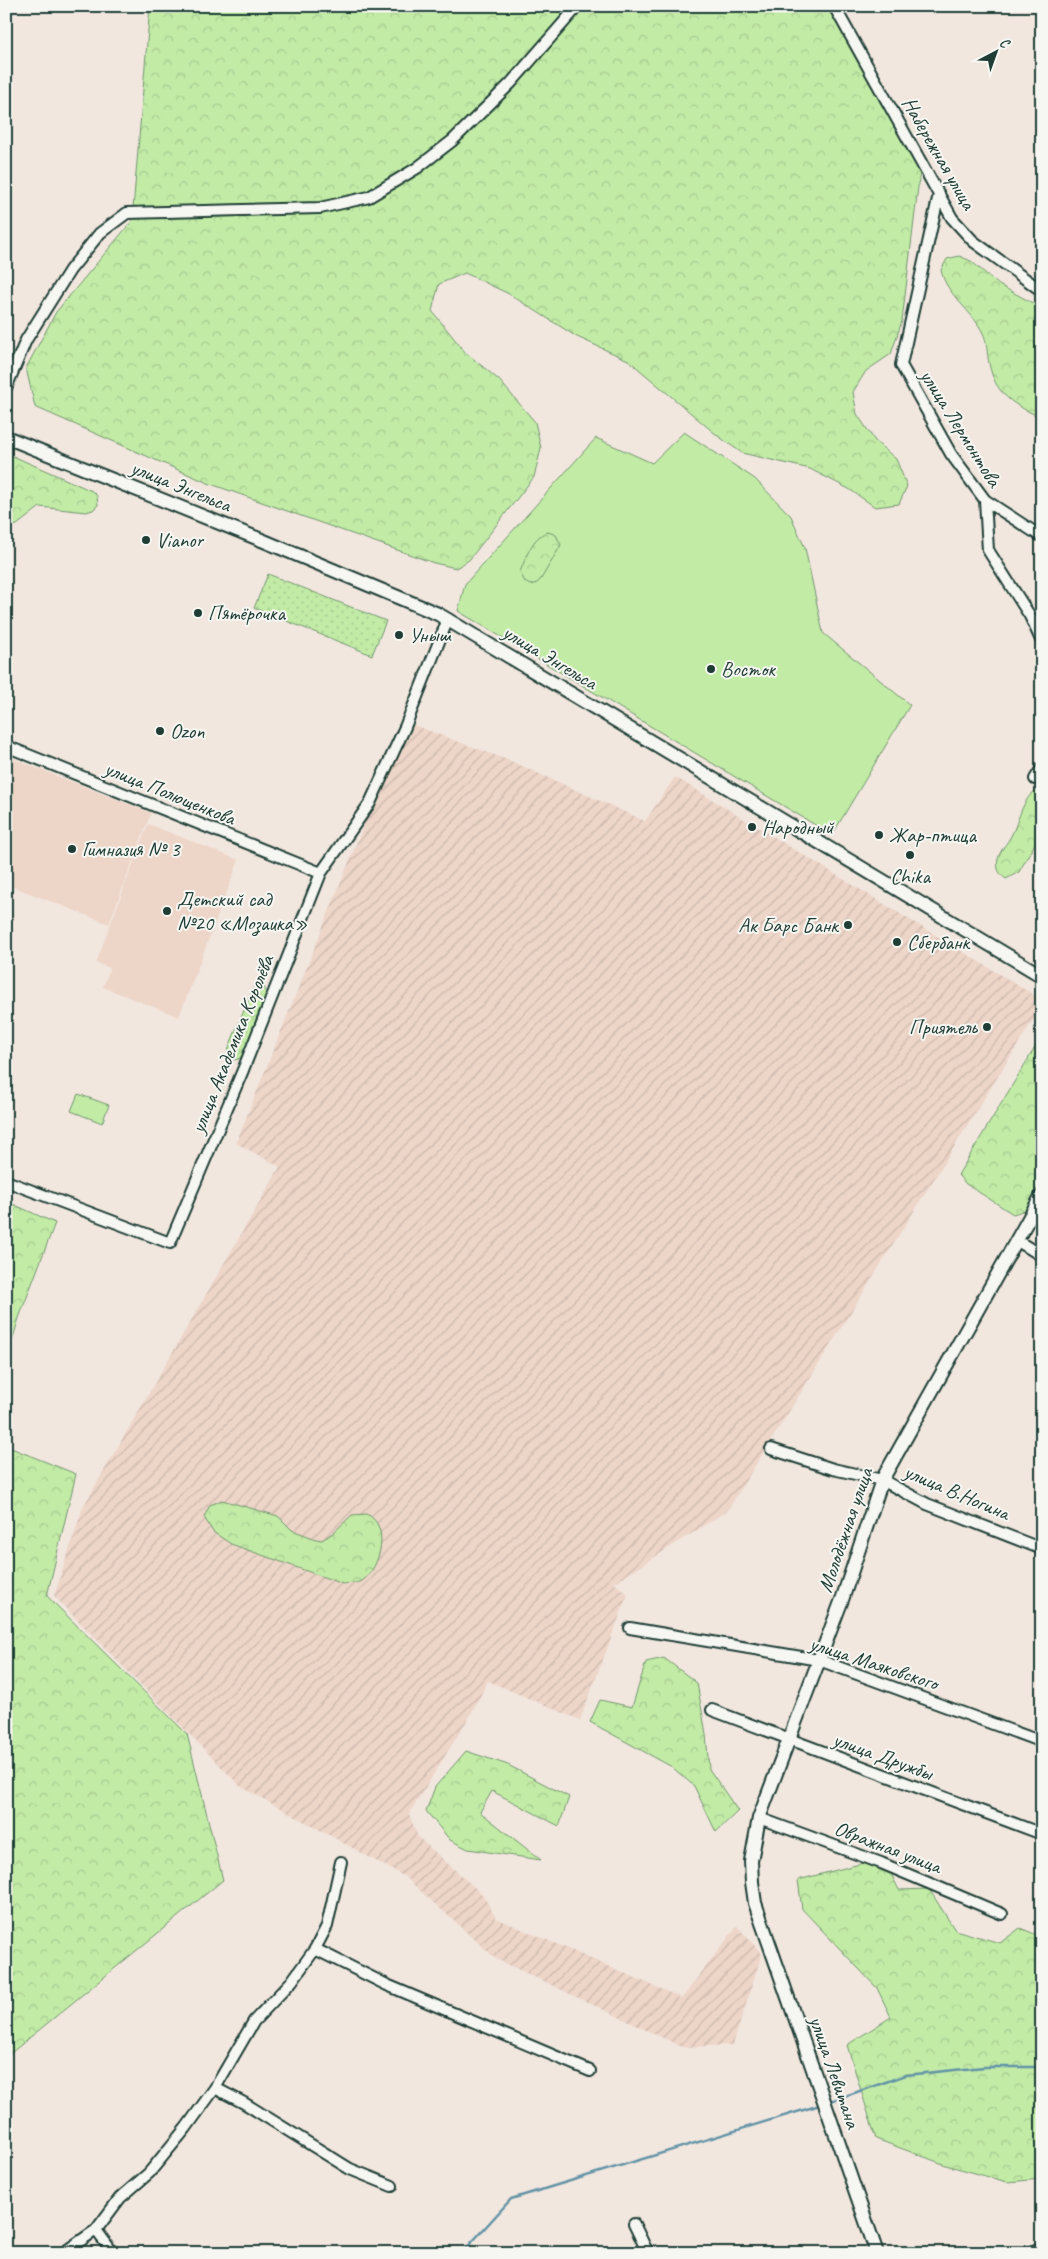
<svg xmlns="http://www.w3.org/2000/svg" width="1048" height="2259" font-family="Caveat,sans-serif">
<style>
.built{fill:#edd5c8}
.industrial{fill:url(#industrial-furrows)}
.grass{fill:#c2eba6;stroke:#70946d}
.forest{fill:url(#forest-crowns);stroke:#70946d}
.park{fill:url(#park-dots);stroke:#70946d}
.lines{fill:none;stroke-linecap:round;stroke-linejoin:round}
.stream{stroke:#6393a6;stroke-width:2.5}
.minor-casing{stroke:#1f3d34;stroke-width:14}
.major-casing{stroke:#1f3d34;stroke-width:16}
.minor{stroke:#f6f6f2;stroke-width:10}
.major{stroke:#f6f6f2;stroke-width:12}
.poi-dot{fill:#1f3d34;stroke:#f6f6f2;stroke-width:2}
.labels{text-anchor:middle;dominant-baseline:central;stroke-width:4;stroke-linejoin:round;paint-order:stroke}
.street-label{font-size:21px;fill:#1f3d34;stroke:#f6f6f2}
.poi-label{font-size:21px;fill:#1f3d34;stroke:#f6f6f2;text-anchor:start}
</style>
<defs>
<pattern id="industrial-furrows" width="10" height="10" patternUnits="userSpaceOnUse" patternTransform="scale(1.25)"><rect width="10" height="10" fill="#edd5c8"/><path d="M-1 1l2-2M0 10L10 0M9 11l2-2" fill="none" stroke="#cbb8ac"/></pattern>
<pattern id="forest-crowns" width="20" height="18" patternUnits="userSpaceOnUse" patternTransform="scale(1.25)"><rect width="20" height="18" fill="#c2eba6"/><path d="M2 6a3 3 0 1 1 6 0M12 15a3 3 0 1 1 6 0" fill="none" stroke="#a6ca90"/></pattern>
<pattern id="park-dots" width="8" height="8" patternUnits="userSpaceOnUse" patternTransform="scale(1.25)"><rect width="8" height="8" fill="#c2eba6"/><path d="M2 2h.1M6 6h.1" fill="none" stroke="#a6ca90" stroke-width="1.8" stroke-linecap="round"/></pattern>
</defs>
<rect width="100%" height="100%" fill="#f2e7df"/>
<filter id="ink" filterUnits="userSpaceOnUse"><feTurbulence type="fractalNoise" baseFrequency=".02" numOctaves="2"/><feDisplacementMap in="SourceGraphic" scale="10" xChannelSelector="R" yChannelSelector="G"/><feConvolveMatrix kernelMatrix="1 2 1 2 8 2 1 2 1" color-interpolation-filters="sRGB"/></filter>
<g filter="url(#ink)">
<!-- built -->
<path class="built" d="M6,756L151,813L109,924L6,884Z
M148,824L239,860L179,1017L103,987L110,968L96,963Z"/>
<!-- industrial -->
<path class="industrial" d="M411,724L513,762L645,821L675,777L1042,1000V1006L727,1511L614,1583L628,1594L580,1720L488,1681L471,1714L409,1814L418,1837L483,1895L496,1918L682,1998L737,1926L762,1954L733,2045L682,2047L496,1959L405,1877L240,1786L54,1596L83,1507L280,1167L236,1143L365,822Z"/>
<!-- grass -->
<path class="grass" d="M684,432L755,479L791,516L805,548L823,633L910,705L832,835L458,611L465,584L596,438L652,463Z
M78,1094L109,1105L102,1123L71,1111Z"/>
<!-- forest -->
<path class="forest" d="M150,6H828L855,57L921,162L902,321L891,354L866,371L853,392L857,414L875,441L896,459L907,486L899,504L875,507L849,489L810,469L742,453L718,436L628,360L577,337L509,294L465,273L439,284L432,311L465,352L499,380L535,422L541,448L534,477L469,560L456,568L434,563L208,483L35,407L26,368L56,312L132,221Z
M959,256L971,261L999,285L1042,308V418C1014,405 995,395 989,363C987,354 987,341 983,333C972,310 946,295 941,270L947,259Z
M6,453L92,491L97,496L98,505L93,510L86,512L40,507L17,525L6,527Z
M548,532L556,535L561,545L541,579L537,583L530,585L525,582L520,572C526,558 532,536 548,532Z
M1042,788V831L1019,872L1006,879C999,874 996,868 998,859C1000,850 1007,844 1011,836C1019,822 1023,792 1042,788Z
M263,984L266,992L244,1053L239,1059L232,1060L228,1054L229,1047L252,991L256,985Z
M1042,1036V1186C1033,1202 1032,1209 1013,1214L966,1184L958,1175Z
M6,1201L55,1223L19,1318L6,1361Z
M6,1446L76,1474L47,1596L187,1734L223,1880L6,2057Z
M222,1500L278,1516L292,1530L316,1539L322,1540L333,1533L352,1515L366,1514C391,1524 381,1568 362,1581C356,1584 349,1583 343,1584L231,1544L213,1532L204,1517L210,1505Z
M664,1658L697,1683L706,1734L709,1769L738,1811L716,1832L694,1786L672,1767L590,1722L600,1700L632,1707L646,1662Z
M466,1751L508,1765L569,1797L559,1826L492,1791L480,1812L541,1860L468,1849L450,1840L426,1811L435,1787Z
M883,1858L899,1890L929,1889L955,1930L1000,1943L1020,1928L1042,1937V2179L1007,2182L946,2165L876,2139L847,2045L891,2017L877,1988L802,1909L798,1880Z"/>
<!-- park -->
<path class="park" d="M268,574L386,621L372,655L254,608Z"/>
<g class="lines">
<!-- stream -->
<path class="stream" d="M828,2102L906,2075L984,2067H1042
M462,2253L511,2199L820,2105"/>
<!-- minor casing -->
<g class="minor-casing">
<path id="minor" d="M834,6L952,218L973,241L1042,291
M939,194L901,365L951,454L985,500L988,550L1030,616L1042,642
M6,388L26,340L70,270L100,233L127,213L320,208L369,197L417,168L452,141L511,83L578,6
M985,500L1042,537
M6,746L321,873
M1035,779L1042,768
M6,1181L170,1243L243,1070L321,873L370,803L405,727L448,619
M1016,1240L1042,1256
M771,1449L833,1469L882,1480L927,1504L1042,1549
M630,1628L819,1660L1042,1742
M712,1710L1042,1834
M759,1818L881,1863L1002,1914
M315,1949L387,1985L590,2071
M215,2088L244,2103L350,2169L392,2186
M634,2224L648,2253
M96,2230L113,2253
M63,2253L96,2230L120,2198L149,2173L186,2128L215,2088L254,2021L292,1981L315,1949L327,1926L341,1862
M1027,2253L1042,2248"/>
</g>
<!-- major casing -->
<g class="major-casing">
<path id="major" d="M6,437L264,541L438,614L1042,976
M877,2253L755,1903L752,1882L751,1861L759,1818L843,1597L882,1480L1042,1195"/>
</g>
<!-- minor -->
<use href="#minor" class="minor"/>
<!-- major -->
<use href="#major" class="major"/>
</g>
</g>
<!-- markers -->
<g class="poi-dot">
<circle cx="146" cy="540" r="5"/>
<circle cx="198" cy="613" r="5"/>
<circle cx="399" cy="635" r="5"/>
<circle cx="711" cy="669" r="5"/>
<circle cx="160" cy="731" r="5"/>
<circle cx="752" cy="827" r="5"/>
<circle cx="879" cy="835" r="5"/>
<circle cx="72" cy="849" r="5"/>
<circle cx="910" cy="855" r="5"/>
<circle cx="167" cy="911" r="5"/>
<circle cx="848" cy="925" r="5"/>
<circle cx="897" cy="942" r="5"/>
<circle cx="987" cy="1027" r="5"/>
</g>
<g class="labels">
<!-- street labels -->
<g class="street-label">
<text transform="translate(939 153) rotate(60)">Набережная улица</text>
<text transform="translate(961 428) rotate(58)">улица Лермонтова</text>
<text transform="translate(181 486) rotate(22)">улица Энгельса</text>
<text transform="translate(550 657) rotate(31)">улица Энгельса</text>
<text transform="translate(170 793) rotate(22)">улица Полющенкова</text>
<text transform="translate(232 1044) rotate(-68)">улица Академика Королёва</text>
<text transform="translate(957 1492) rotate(23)">улица В.Ногина</text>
<text transform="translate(845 1530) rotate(-71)">Молодёжная улица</text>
<text transform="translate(874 1663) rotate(18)">улица Маяковского</text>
<text transform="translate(883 1756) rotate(20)">улица Дружбы</text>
<text transform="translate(888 1847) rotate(21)">Овражная улица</text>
<text transform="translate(835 2072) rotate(71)">улица Левитана</text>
</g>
<!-- poi labels -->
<g class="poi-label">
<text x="156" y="540">Vianor</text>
<text x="208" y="613">Пятёрочка</text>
<text x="409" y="635">Уныш</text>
<text x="721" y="669">Восток</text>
<text x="170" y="731">Ozon</text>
<text x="762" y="827">Народный</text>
<text x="889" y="835">Жар-птица</text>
<text x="82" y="849">Гимназия № 3</text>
<text x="910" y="876" text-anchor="middle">Chika</text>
<text x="177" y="899">Детский сад<tspan x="177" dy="24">№20 «Мозаика»</tspan></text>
<text x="838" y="925" text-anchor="end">Ак Барс Банк</text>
<text x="907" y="942">Сбербанк</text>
<text x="977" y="1027" text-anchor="end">Приятель</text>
</g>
</g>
<!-- margin -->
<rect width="1048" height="2259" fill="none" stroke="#f6f6f2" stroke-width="25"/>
<rect x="12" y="12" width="1023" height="2234" fill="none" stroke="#1f3d34" stroke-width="2" filter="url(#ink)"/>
<!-- north arrow -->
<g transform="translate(996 52) rotate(41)" stroke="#f6f6f2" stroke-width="4" paint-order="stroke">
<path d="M0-4L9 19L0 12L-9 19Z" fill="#1f3d34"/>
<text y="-8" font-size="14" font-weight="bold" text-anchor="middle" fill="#1f3d34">С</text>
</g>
</svg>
